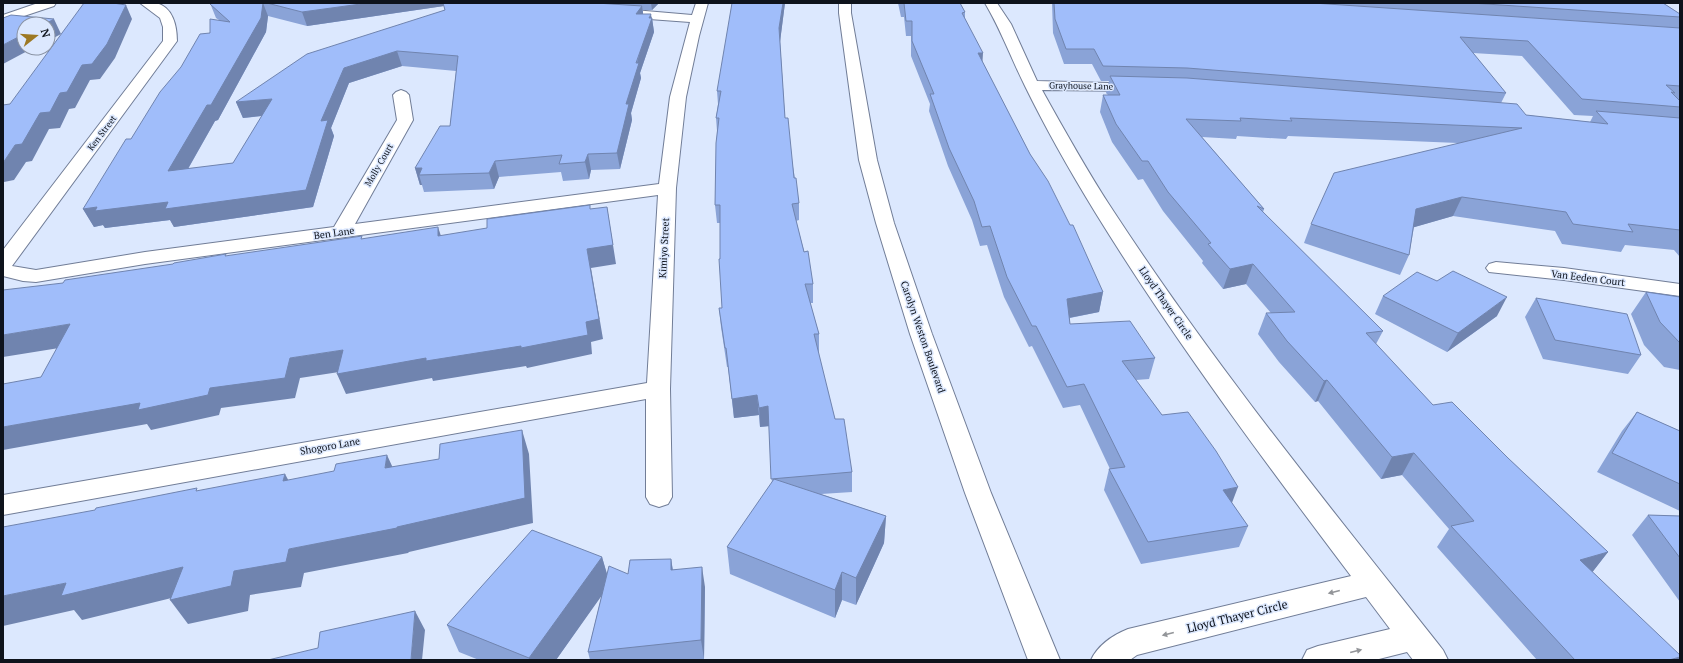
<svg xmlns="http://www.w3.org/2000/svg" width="1683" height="663" font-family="'PT Serif',serif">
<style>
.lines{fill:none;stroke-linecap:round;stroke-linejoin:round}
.street-casing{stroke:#717d97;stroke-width:2}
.secondary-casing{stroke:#717d97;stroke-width:2}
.street{fill:#fff;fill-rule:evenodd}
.secondary{fill:#fff;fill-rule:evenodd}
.wall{fill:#8aa3d7;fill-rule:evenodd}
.shaded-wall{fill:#7084af}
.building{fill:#a0bdfa;stroke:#7084af}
.oneway{fill:#939599}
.labels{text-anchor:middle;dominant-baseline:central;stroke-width:3;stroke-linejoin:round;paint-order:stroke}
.far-street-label{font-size:9px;fill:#0e131c;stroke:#dce8fe}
.street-label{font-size:10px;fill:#0e131c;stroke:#dce8fe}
.near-street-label{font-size:12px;fill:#0e131c;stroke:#dce8fe}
</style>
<rect width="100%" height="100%" fill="#dce8fe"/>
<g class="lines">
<!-- street casing -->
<g class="street-casing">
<path id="street" d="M38,3H56L54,6L3,23V15Z
M140,3C145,3 151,2 156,3C173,7 177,26 177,41L12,266L36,270L145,252L334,227L397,120L393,95L396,92L401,90L406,92L409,95L413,120L355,224L659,184L670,97L690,22L622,17L617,16L616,13L617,10L622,9L692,15L696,3H708L699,36L686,97L676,188L670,389L672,497L668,504L659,507L650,504L646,497V399L3,515V495L647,383L658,195L145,264L36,282L23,281L3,276V250L163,41V27L160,18Z
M985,3H997L1011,24L1037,81L1144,84L1146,87L1144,90L1139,91L1042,90C1065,131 1088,173 1114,212C1214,365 1330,507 1443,650L1448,660H1413L1407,652L1375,660H1302L1307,650L1318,646L1390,629L1366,597L1137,655L1130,660H1091C1098,645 1113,635 1128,629L1351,576C1262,458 1172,337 1095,212C1070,171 1046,129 1025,86C1011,58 1001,30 985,3Z
M1496,262L1564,268L1680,284V296L1564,280L1489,272L1486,268L1489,264Z"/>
</g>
<!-- secondary casing -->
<g class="secondary-casing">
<path id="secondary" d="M839,3H851V13L877,160L894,223L932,334L991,493L1060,660H1028L965,493L910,334L876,223L859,160L839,13Z"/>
</g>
<!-- street -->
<use href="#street" class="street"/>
<!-- secondary -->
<use href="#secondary" class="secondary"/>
</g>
<!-- wall -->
<path class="wall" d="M210,3H659L652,10H643V14L652,18L654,32L640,73L641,78L631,113L632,120L620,169L591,170L589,179L563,181L561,172L499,177L494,189L424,192L422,185H420L415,168L450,126L456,71L402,66L349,83L331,128L334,136L313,207L174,227L170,220L105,228L103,225L94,227L83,209L131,139L219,20L216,18ZM444,6L445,10L236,102L243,118L262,116L233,163L188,169L215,121L218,120L266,32L268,16L307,26Z
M785,3L780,41L785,118L799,203V220L796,221L813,284V303H810L819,334V353H818L835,419L852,472V492L821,494L886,516L884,543L856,605L842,600L835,618L730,574L727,547L772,483L769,426L760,427L759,415L734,418L728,367H727L721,327L719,308H722L720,223H717L715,205L717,131L716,118L718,104L717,91Z
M898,3H960L965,12V19L982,61L1030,154L1103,292L1099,312L1070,318V324L1155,358L1149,379L1136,380L1162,415L1232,503L1248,526L1239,547L1141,564L1104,490L1109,469H1110L1080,405L1063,408L1032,346L1029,347L1004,297L987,245L980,246L972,220L948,166L929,111L930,104L911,56V36H906L904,17H901Z
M1052,3H1663L1680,14V257L1674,250L1625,245L1621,252L1562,244L1555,231L1453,216L1414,227L1409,255L1400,275L1304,243L1311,224L1458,143L1288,136L1286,139L1237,136L1236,139L1202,137L1264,209L1263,212L1383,331L1376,344L1433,405L1508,458L1608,552L1592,572L1678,660H1537L1437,547L1449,529L1402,475L1381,479L1318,401L1315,402L1279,362L1258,334L1266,313H1271L1246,284L1223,289L1202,263L1203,261L1163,211L1143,179L1138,180L1112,142L1100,112L1103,95H1108L1106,93L1109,81H1101L1092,64H1064L1053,33ZM1473,53L1522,56L1574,115L1593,116L1590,122L1526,115L1501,103L1506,93Z
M1646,292L1680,297V370L1664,367L1644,345L1631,314Z
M1383,296L1497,316L1447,352L1375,314Z
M1536,298L1641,355L1628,374L1543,359L1525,317Z
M1637,412L1680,431V511L1597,472L1622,431Z
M1648,515L1680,516V602L1632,535Z
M602,557L607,575L628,574L671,559L673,570L705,587L704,659L696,660H590L588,652L602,594L556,660H479L459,652L447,625Z"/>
<!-- shaded-wall -->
<path class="shaded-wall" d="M263,3L268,16L266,32L218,120L215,121L177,188L168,171Z
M368,3H444V6L307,26L302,12Z
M651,3H659L652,10Z
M783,3H785L780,42L779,28Z
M126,5L132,19L115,58L100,79L90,80L75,108L69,109L60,128L49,129L32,161L26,162L14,180L4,182L3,183V163L15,145L40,113L60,93L82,65Z
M642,6L644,20L636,14Z
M651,14L652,20V18L654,32L640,73L641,78L631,113L632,120L620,169L617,153L626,104L649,18Z
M54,19L61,34L48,41V24H45Z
M24,34V48H33L3,64V45Z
M397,51L402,66L349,83L331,128L334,136L313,207L174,227L170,220L105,228L103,225L94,227L83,209L97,207L168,202L321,121L344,68Z
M978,53H983L982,69Z
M272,99L279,114L243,118L236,102Z
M588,154L591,170L589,179L585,162Z
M495,161L499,177L494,189L489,173Z
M415,168H422L419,175L422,185H420Z
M1462,197L1453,216L1408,229L1416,209Z
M607,207L616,264L591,268L603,339L591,342L592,354L527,368L526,366L433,381L432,378L346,394L337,374L587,249Z
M438,227L444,245L438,236Z
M1253,264L1246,284L1223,289L1230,269Z
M1103,292L1099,312L1063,319L1067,299Z
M1507,297L1497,316L1447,352L1458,333Z
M70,324L84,344L3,357V335Z
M343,350L352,370L300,378L295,398L221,408L219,415L151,430L147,424L3,450V427L210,388L290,358Z
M1327,380L1318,401L1315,402L1324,381Z
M757,395L759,415L734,418L732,399Z
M768,406L770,426L760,427L759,408Z
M522,430L529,454L533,523L409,552L408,553L304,573L301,587L250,595L248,611L188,624L170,600L234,571L289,549L397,527Z
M1414,453L1402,475L1381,479L1392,457Z
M387,455L398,479L385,468Z
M285,474L298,498L283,481Z
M1238,487L1230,508L1223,490Z
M886,516L884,543L856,605V578Z
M1608,552L1591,574L1580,560Z
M602,557L610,584L556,660H529V658Z
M671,559L674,579L671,570Z
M183,567L200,591L82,620L74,610L3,626V596L66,583Z
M702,567L705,587L704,659L701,640Z
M842,572V600L835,618V590Z
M415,611L425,630L422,660H411Z
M1680,657V658L1678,660H1669Z"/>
<!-- building -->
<path class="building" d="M84,3H113L126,5L107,44L92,64L82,65L67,92L60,93L50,112L40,113L22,144L15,145L3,163V105L10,104Z
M210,3H263L261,18L211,105H207L168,171L233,163L272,99L236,102L307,54L445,10L443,3H596L642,6L636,14H651L649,18H652L636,63H639L626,104H629L617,153L588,154L585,162L559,164L562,155L495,161L489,173L419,175L422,168H415L440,126H450L458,56L397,51L344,68L321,121L328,120L306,190L165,209L168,202L95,211L97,207L83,209L126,139H131L160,92L181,67L200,34L210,33V19L230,22L210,4Z
M267,3H368L302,12Z
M732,3H783L779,28L785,118H788L794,178H796L799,203L792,204L804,252L808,251L813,284H805L819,334H814L835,419H844L852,472L771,479L768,406L759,408L757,395L732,399L726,348H725L719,308H722L719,259H720V205H715L716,143L719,118H716L721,91H717Z
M904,3H960L965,12L962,13L983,53H978L1030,154L1048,181L1070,225H1073L1103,292L1067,299L1070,324L1130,321L1155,358L1122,361L1162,415L1188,412L1216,451L1238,487L1223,490L1248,526L1148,542L1109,469L1125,467L1084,384L1067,387L1036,326H1032L1007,277L990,226L982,227L974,201L949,148L930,94H934L912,41V21H906Z
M1054,3H1313L1680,28V86L1666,85L1675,93L1671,92L1680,101V107L1582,99L1528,41L1460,37L1506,93L1187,68L1103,66L1094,49H1066L1055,19Z
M1471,3H1663L1680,14V17Z
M11,15L54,19L45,24H24V34L3,45V18Z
M1110,76L1187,78L1517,104L1526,115L1608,124L1596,111L1680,118V230L1628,224L1633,232L1573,224L1566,212L1462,197L1416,209L1409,255L1311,224L1334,173L1522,128L1290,118L1292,121L1240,118L1241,121L1186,119L1264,209L1257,206L1383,331L1366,333L1433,405L1452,402L1508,458L1608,552L1580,560L1680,655V657L1669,660H1575L1451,526L1474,521L1414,453L1392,457L1327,380L1324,381L1287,341L1266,313L1295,312L1253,264L1230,269L1208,244L1211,243L1168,192L1148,161H1142L1116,124L1103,95H1120Z
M590,205V209L607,207L613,245L587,249L599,319L586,322L588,335L521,348V346L426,361V358L337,374L343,350L290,358L285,378L210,388L208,395L138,410L140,403L3,427V384L41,377L70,324L3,335V290L63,283L65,280L173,264L174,263L226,254L225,256L362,236L361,239L438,227V236L487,228V219Z
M1453,271L1507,297L1458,333L1383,296L1417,272L1437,281Z
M1646,292L1680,297V343L1660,322Z
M1536,298L1627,314L1641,355L1555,340Z
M1637,412L1680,431V484L1612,453Z
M522,430L525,498L397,527V528L289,549L286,562L234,571L231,586L170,600L183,567L61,596L66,583L3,596V527L95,510L96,508L197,488L196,491L285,474L283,481L334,471L336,464L387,455L385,468L439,459L440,444Z
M774,479L886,516L856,578L842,572L835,590L727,547Z
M1648,515L1680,516V558Z
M532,530L602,557L529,658L447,625Z
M671,559V570L702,567L701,640L588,652L609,566L628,574L630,560Z
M415,611L411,660H268L318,648L320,632Z"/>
<!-- one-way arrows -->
<defs><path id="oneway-solid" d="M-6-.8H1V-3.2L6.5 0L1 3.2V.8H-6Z"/></defs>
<g class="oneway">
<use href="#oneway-solid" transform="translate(1334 592) rotate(166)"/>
<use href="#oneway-solid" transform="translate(1168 634) rotate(166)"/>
<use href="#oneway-solid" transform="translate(1356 651) rotate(-14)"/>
</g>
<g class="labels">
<!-- far-street labels -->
<g class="far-street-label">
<text transform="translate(1081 86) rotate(1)">Grayhouse Lane</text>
<text transform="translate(102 133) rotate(-53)">Ken Street</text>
<text transform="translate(379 165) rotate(-60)">Molly Court</text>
</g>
<!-- street labels -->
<g class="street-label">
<text transform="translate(334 233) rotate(-8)">Ben Lane</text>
<text transform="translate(664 248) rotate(-87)">Kimiyo Street</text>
<text transform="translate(1588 278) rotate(7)">Van Eeden Court</text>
<text transform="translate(1166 303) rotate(55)">Lloyd Thayer Circle</text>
<text transform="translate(923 337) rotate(71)">Carolyn Weston Boulevard</text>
<text transform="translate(330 446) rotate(-10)">Shogoro Lane</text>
</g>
<!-- near-street labels -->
<g class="near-street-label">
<text transform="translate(1237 616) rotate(-14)">Lloyd Thayer Circle</text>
</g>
</g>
<!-- border -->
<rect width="1683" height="663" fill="none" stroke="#0e131c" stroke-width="8"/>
<!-- north arrow -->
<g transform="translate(36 36) rotate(73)"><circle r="19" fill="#dce8fe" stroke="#8a93a4"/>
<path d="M0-3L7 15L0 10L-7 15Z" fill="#9d7924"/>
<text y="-6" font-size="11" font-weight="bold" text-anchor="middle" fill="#0e131c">N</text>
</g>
</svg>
